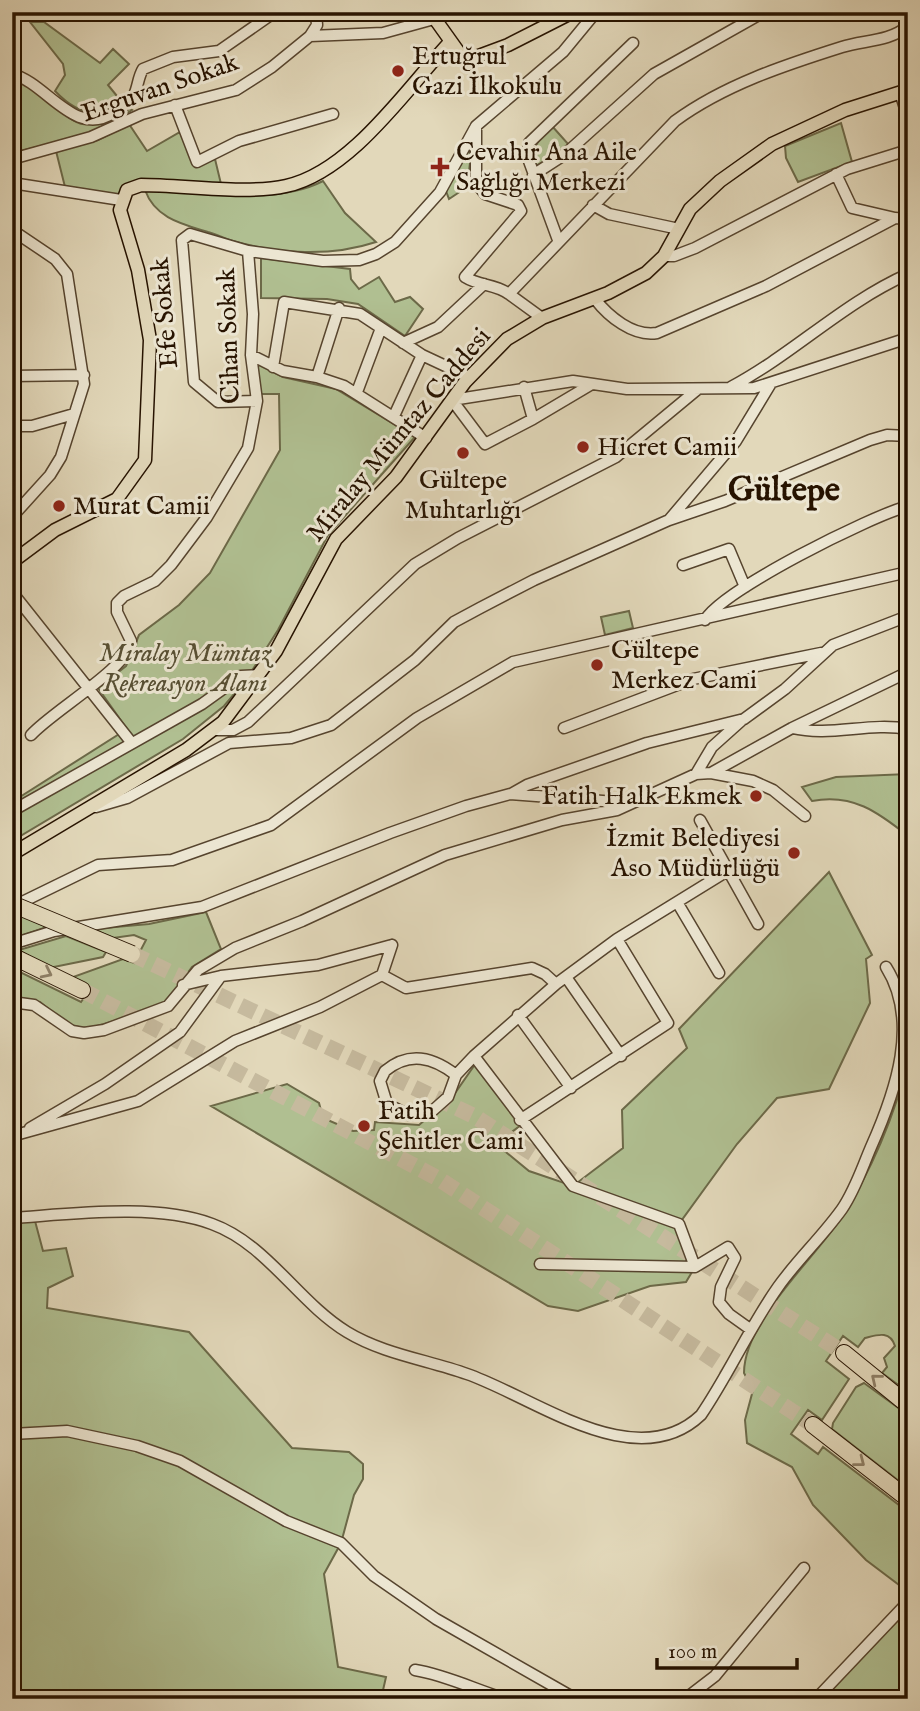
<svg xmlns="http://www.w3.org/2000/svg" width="920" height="1711" font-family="'IM FELL English',serif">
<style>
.green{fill:#b0bf91;stroke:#6c6948;stroke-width:2}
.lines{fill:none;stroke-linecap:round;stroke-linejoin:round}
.highway-tunnel{stroke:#c6ba9e;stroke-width:16;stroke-dasharray:16 8;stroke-linecap:butt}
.minor-casing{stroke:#56442e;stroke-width:13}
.major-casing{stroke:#271300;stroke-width:15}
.highway-casing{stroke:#271300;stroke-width:18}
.minor{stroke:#ece6d2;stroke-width:10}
.major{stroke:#e2d8ba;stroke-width:12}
.highway{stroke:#e2d8ba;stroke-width:16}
.highway-bridge-casing{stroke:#271300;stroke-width:18;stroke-linecap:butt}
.highway-bridge{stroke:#e2d8ba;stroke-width:16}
.oneway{stroke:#8e7f66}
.poi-dot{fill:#8f2418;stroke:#ece6d2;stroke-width:2.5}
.labels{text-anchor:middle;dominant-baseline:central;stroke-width:6;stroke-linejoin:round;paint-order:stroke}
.poi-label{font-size:26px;fill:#271300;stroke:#ece6d2;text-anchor:start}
.street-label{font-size:26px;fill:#271300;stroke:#ece6d2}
.park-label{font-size:26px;font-style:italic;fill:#574f33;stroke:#ece6d2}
.district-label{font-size:33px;font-weight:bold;fill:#271300;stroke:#ece6d2}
</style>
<rect width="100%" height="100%" fill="#e2d8ba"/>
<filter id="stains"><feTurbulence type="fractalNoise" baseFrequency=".00286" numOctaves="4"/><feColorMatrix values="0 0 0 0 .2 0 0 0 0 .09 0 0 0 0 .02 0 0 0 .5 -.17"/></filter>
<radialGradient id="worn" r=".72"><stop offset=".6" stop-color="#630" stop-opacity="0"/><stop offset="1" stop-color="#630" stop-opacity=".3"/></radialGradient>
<!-- green -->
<path class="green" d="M30,22H44L100,63L113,49L129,64L108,85L121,101C98,122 75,112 55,91L65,75L63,64Z
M12,78C22,83 34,87 42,94C80,128 81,135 129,108L132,110L95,133L12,153Z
M841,123L852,162L798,182L786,158L785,146Z
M129,124L147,151L180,132L194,166L215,159L221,184L140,182L119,197L65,187L56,151L98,140Z
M552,126L569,145L536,166C528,149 541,137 552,126Z
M468,150L471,155L467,187L449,199L446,191Z
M323,181L345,213L376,242C331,257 279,254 233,241C224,239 217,234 208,232C182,224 155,218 145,190C198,192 275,206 323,181Z
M261,258L350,269L351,279L359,289L379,277L395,302L410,297L423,309L405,336L358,304L327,299L261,298Z
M256,363L283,377L336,389L415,437L328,535L278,630L246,680L224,706L183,739L12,841V802L127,729L98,688L126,666L139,635L179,605L210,573L280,450L279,394H261Z
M629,611L633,628L605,635L601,617Z
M908,774V836C878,812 852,793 812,801L802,787L836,777Z
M829,872L872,955L866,959L870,1003L829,1089L777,1098L737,1144L679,1224L695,1267L686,1282L650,1286L578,1311L548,1306L211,1106L287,1084L319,1103L323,1118L353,1131L374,1130L375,1122L419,1125L453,1096L476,1063L521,1125L496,1144L529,1171L573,1186L623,1148L622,1110L687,1048L679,1029Z
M13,911L47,927L12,939Z
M206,912L221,949L192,967L168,1001L151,1010L87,1029L67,1024L40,1002L12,998V968L81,1002L90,989L71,979L73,977L123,959L134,963L146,940L134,935L113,938L93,929L149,924Z
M66,936L106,952L103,957L49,968L19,950Z
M908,1059V1392L882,1373L887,1367L884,1358L895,1346C890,1330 877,1335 865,1338L858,1347L843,1336L826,1361L849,1379L822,1420L808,1410L791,1434L818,1454L823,1447L908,1512L907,1591L866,1560L813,1505L792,1467L747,1443L745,1420L753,1390L744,1373C744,1322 812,1261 839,1221C870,1174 896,1114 908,1059Z
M35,1221L43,1251L66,1248L73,1276L48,1288L47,1308L189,1332L292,1448L349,1452L363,1464V1479L354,1495L341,1543L324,1574L338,1667L386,1677L381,1699H12V1223Z
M864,1383L908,1415V1488L832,1429L833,1423L856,1387Z
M908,1609V1699H822Z"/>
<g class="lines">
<!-- highway-tunnel -->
<path class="highway-tunnel" d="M132,954L474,1116L844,1353
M82,990L439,1179L813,1425"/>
<!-- minor casing -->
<g class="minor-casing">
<path id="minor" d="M310,36L383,33L434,19
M12,74C47,83 74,138 113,113C120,109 130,102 134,95C138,87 138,77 143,69L173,57L219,51L275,12
M900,92L908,118
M175,105L197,162L239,141L333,114
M476,126V183L485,194L518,205L521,211L465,277C479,286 496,284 509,294
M12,159L91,137L142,114L236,90L272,67L310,36L317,25L316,12
M836,174L852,208L895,218
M533,175L564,155L654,74L764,12
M12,183L121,200
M593,205L609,214L679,229
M12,230L55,259L67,274L84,384L61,457L50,475L12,517
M558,240L529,161V143L633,43
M664,256H674L695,248L847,169L908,150
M595,299C608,316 633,337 657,333L766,286L895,218L908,219
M542,318L509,294L675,121C724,85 785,65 842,47C864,40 889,42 908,26
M403,343L438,327L484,284
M251,355L283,371L317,377L344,386L426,438
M273,367L284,302L360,314L422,355L469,377
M12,376L84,375
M317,377L339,308
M524,387L533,419L485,444L452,400L573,381L627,389L754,388L908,338
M731,387C793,354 843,303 908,274
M357,392L381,328
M257,401L218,402L194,382L182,240L190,234L248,251L323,261L359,260L376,254L395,242L440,192L476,126L563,52L596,12
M394,416L422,355
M533,419L592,384
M12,426H32L74,414
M669,520L736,441L770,385
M683,565L729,549L745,587
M12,592L131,742
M705,620C724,589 869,517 908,506
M564,728L693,679L821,653
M792,728C831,737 869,722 908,729
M214,730H233L248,722L415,564L458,538L616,457L698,389
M31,735C51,712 131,666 131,641L117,612V603L124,596L155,581L171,565L207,517L248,448L257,401L251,355L253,314L248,251
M711,773L792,728L908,672
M696,774L712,747L741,721
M511,794L527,785L647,743L744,719L785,689L833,645L908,616
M96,807L127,798L229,743L291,738L331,725L415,660L454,622L480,608L534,580L669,520L725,501L870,440L887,435L908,436
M12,811L202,704L241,676L259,675
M700,820L758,924
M677,902L719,973
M14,906L98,865L172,860L271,825L417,718L513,662L908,572
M12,944L54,931L202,907L390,833L466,806L510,794L629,803
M392,945L382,975L406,988L532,968L545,974L556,984
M566,977L621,1056
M183,985L221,976L318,965L392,945
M12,1002L34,1005L72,1031L84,1033L104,1030L168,1006L198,970L235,948L302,921L445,855L562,820L617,810L696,774L711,773L753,781L773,790L805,816
M518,1015L571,1088
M474,1056L573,1186L679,1224L695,1267
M456,1075C433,1057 409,1051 385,1071L380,1081L387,1104L409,1115L430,1113L448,1097L456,1075L474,1056L556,984L617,939L729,870
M520,1120L668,1023L617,939
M30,1128L105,1084L180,1032L221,976
M12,1136L138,1101L235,1041L320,1007L382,975
M12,1218C72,1214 156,1203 212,1224C267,1244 298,1302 347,1332C383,1354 428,1360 467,1374C534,1397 636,1477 701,1415C729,1374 749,1328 778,1287C797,1260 822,1237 842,1209C855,1190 862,1168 871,1147C896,1091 920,1021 886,967
M540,1264L695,1267L728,1247L735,1258L721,1287L719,1302L729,1314L750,1329
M12,1434L67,1431L137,1446L180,1461L286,1521L341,1543L374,1576L436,1619L576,1699
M415,1670C446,1675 476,1690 506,1699
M685,1699L715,1676L804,1568
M816,1699L908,1602"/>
</g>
<!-- major casing -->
<g class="major-casing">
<path id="major" d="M430,12L465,61L508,45L573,12
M12,562L55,530L117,499L145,460L150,340L138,270L120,210L127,190L141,185C184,185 246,195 286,186C351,172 407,88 450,42
M12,854L186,750L223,722L276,651L336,539L396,477L465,382L507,339L542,318L608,293L646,273L664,256L690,209L720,181L772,144L845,110L908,90"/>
</g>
<!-- highway casing -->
<g class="highway-casing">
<path id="highway" d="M12,956L82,990
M844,1353L908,1405
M813,1425L908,1499"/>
</g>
<!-- minor -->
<use href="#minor" class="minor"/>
<!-- major -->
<use href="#major" class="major"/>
<!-- highway -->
<use href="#highway" class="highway"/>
<!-- highway-bridge casing -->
<g class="highway-bridge-casing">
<path id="highway-bridge" d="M12,904L132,954"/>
</g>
<!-- highway-bridge -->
<use href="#highway-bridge" class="highway-bridge"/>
</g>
<!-- one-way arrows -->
<defs><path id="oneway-chevron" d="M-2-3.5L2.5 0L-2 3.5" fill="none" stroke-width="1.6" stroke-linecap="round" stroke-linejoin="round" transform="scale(1.75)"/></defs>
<g class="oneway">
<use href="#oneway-chevron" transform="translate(47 973) rotate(26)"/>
<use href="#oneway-chevron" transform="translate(876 1379) rotate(-141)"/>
<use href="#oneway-chevron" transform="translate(860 1462) rotate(38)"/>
</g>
<!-- markers -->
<g class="poi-dot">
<circle cx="398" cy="71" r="7"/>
<path d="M436.5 156.5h7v7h7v7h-7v7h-7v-7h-7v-7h7z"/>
<circle cx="583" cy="447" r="7"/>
<circle cx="463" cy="453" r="7"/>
<circle cx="59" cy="506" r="7"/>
<circle cx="597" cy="665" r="7"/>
<circle cx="756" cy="796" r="7"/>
<circle cx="794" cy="853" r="7"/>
<circle cx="364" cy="1126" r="7"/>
</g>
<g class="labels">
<!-- poi labels -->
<g class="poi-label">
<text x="412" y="56">Ertuğrul<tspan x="412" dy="30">Gazi İlkokulu</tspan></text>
<text x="456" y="152">Cevahir Ana Aile<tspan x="456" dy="30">Sağlığı Merkezi</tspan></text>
<text x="597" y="447">Hicret Camii</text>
<text x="463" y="480" text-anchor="middle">Gültepe<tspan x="463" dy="30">Muhtarlığı</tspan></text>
<text x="73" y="506">Murat Camii</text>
<text x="611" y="650">Gültepe<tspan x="611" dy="30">Merkez Cami</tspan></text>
<text x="742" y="796" text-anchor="end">Fatih Halk Ekmek</text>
<text x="780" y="838" text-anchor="end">İzmit Belediyesi<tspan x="780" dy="30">Aso Müdürlüğü</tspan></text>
<text x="378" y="1111">Fatih<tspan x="378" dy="30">Şehitler Cami</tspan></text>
</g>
<!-- street labels -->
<g class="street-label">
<text transform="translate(160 88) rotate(-19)">Erguvan Sokak</text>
<text transform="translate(165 313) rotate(-95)">Efe Sokak</text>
<text transform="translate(229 336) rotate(-92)">Cihan Sokak</text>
<text transform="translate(399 435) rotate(-50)">Miralay Mümtaz Caddesi</text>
</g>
<!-- park labels -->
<g class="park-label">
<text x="185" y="653">Miralay Mümtaz<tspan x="185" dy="30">Rekreasyon Alanı</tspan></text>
</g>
<!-- district labels -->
<g class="district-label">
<text x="784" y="491">Gültepe</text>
</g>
</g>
<!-- margin -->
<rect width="920" height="1711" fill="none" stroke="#e2d8ba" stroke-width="42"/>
<rect x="14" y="14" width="892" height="1683" fill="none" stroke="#271300" stroke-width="3.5"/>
<rect x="21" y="21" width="878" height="1669" fill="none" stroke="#271300" stroke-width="2"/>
<!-- scale -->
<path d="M657 1658v10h140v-10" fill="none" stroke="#271300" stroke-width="3.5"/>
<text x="668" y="1658" font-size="21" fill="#271300" stroke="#ece6d2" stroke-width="5" paint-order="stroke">100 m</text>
<rect width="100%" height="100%" filter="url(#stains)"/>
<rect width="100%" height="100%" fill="url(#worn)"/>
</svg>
